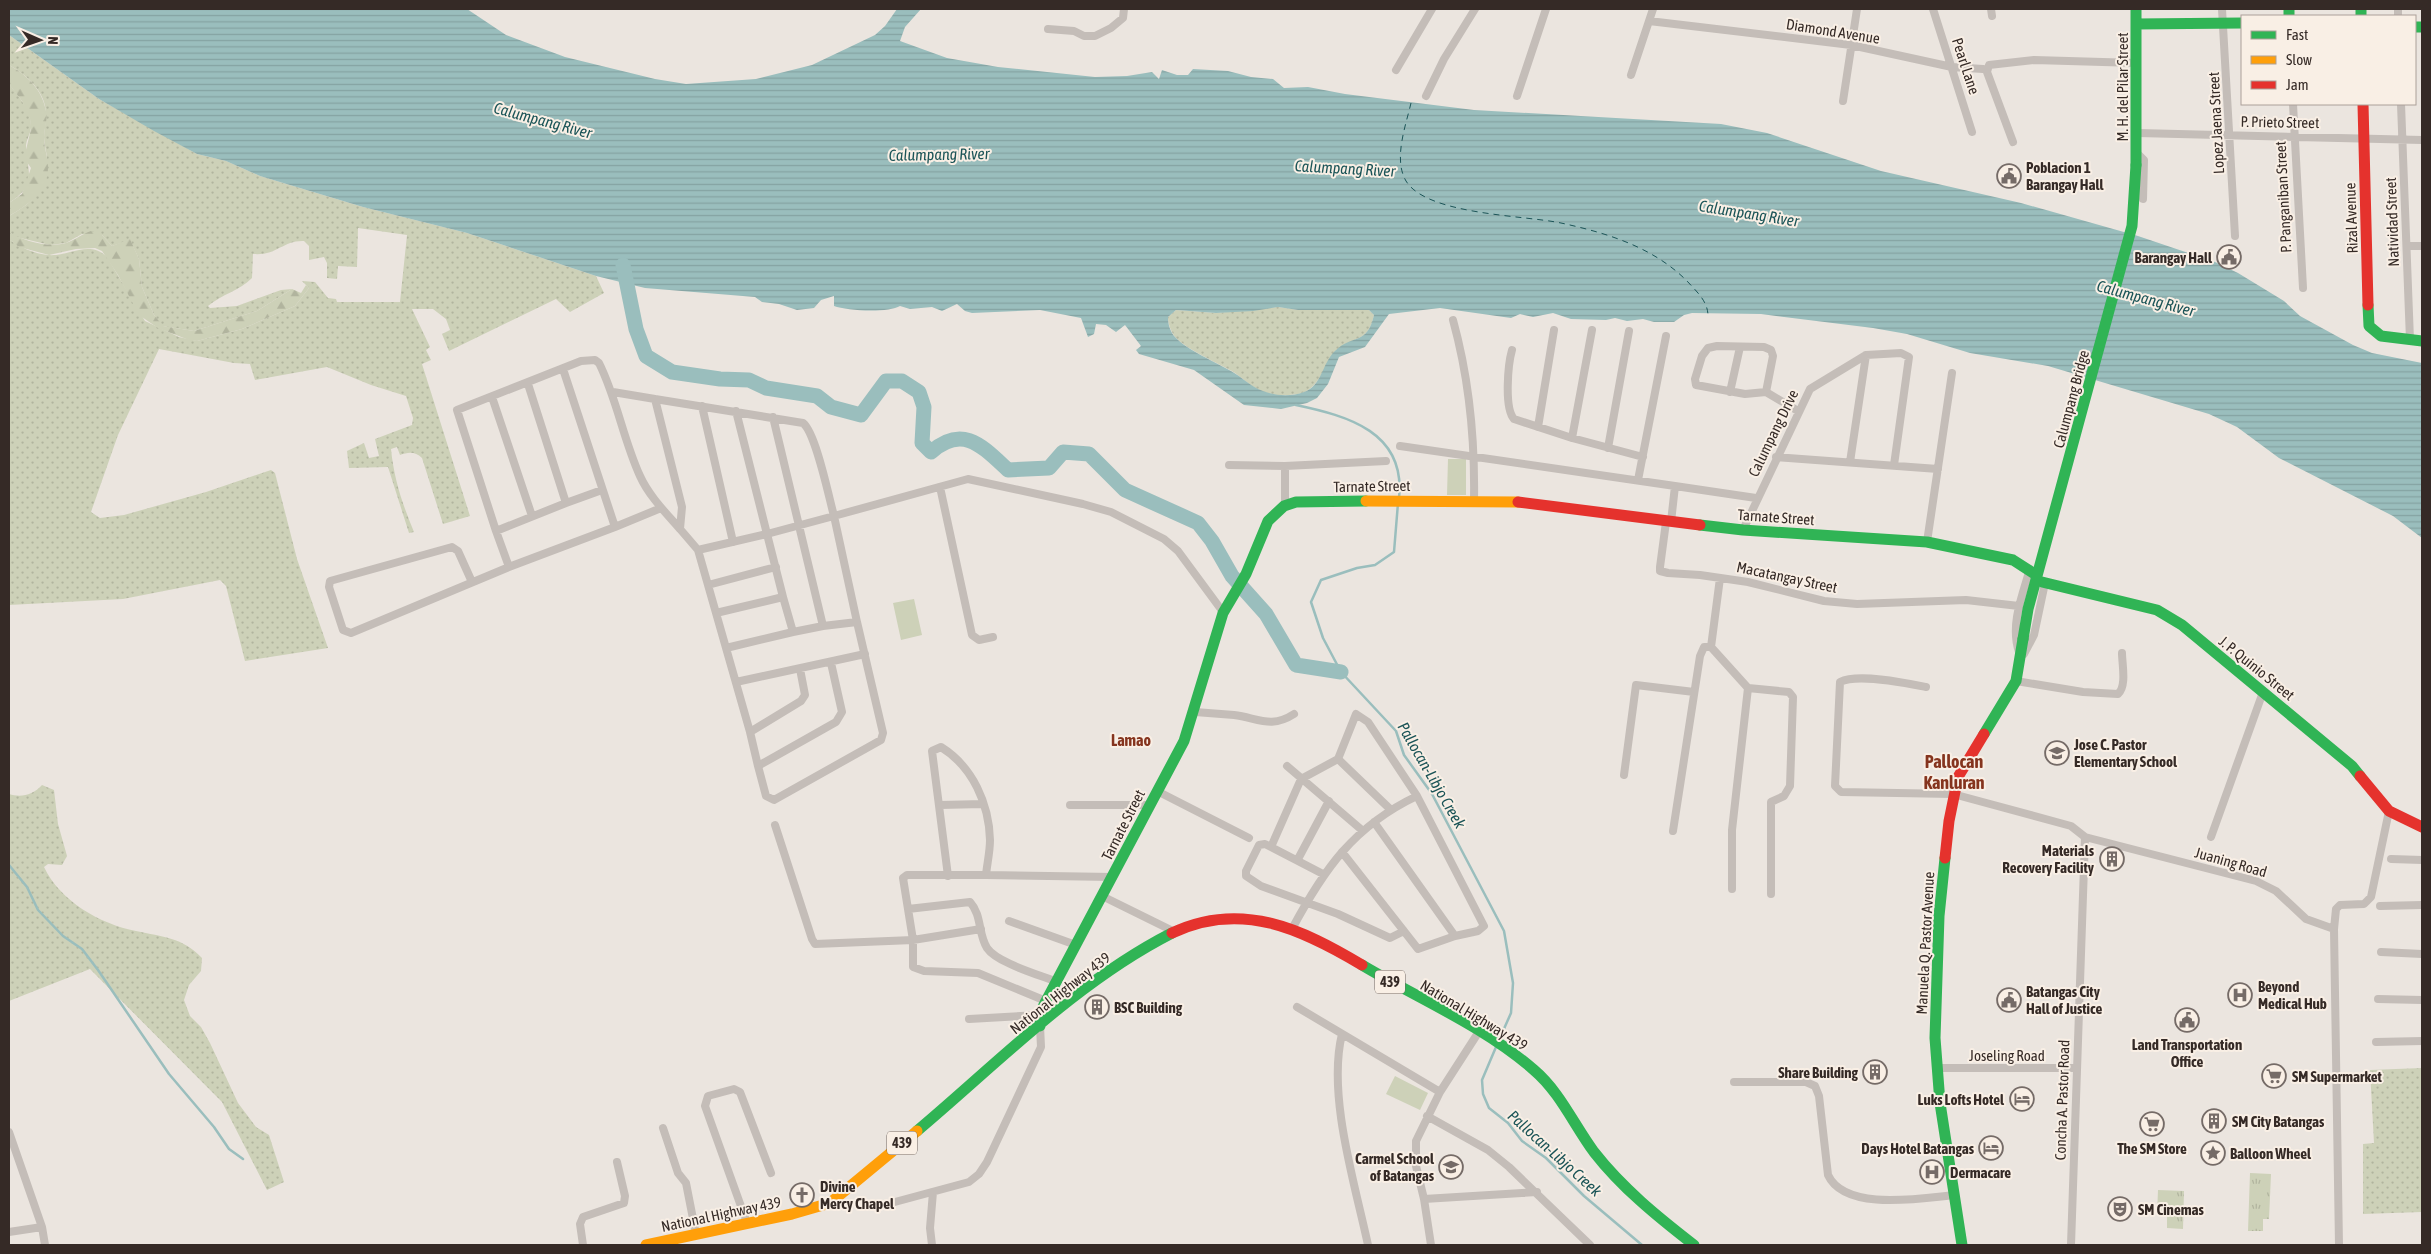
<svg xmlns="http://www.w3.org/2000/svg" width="2431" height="1254" font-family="'Asap Condensed',sans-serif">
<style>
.grass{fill:url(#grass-dots)}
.forest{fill:url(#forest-firs)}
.park{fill:url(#park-tufts)}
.pitch{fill:#cdd1b8}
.water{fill:url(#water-rules);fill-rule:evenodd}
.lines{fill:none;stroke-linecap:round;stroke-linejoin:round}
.stream{stroke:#9abebd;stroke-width:2.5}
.river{stroke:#9abebd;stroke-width:15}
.ferry{stroke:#1b5457;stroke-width:1;stroke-dasharray:6 5;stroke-linecap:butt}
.street{stroke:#c4bdb8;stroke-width:8}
.fast{stroke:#30b455;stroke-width:11}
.slow{stroke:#ff9f0a;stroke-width:11}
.jam{stroke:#e5322d;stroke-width:11}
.fast-bridge{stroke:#30b455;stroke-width:11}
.labels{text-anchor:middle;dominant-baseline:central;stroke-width:4;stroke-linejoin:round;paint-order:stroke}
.shield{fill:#f9efe5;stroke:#70655f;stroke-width:1}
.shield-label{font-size:14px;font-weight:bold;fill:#352a26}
.street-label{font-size:15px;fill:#352a26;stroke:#f9efe5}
.poi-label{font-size:15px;font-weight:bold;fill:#352a26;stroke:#f9efe5;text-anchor:start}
.water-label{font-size:16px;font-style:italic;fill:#1b5457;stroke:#f9efe5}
.neighbourhood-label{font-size:16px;font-weight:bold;fill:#85341e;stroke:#f9efe5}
.quarter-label{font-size:18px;font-weight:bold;fill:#85341e;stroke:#f9efe5}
</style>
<defs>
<pattern id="grass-dots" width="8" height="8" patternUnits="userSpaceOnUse" patternTransform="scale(1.25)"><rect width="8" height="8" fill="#cdd1b8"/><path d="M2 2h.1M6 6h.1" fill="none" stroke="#b1b49e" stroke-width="1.8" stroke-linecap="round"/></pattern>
<pattern id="forest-firs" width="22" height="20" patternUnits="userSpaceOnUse" patternTransform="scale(1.25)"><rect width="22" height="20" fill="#cdd1b8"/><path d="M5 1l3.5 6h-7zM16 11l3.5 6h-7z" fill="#b1b49e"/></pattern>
<pattern id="park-tufts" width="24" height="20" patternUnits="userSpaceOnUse" patternTransform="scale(1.25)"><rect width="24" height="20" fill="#cdd1b8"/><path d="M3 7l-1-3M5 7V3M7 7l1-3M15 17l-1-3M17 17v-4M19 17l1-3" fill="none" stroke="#b1b49e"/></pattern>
<pattern id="water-rules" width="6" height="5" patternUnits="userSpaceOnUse" patternTransform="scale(1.25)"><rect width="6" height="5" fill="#9abebd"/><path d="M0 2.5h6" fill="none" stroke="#85a3a2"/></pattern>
</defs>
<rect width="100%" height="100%" fill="#ebe5df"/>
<!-- grass -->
<path class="grass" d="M9,35L99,99L197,154L226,161L260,176L363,207L467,233L596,276L604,293L570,312L556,299L449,351L442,334L450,330L446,319L433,309H412L430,347L426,350L431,360L422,364L470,516L443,524L422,458C415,451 408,452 400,455L397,447L391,449C394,479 402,503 414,532L409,533L388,467L349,468L347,451L364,443L369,458L379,456L375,439L412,425L413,418L406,396L371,385L327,367L255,380L250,364L234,363L159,349L118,435L91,512L100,518L124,515L206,492L271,470L275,473L297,559L328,648L245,661L226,586L220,580L123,599L9,605V239C19,247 35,254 48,255C69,257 89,239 107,257L145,321L179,337L197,341L242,329L295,306L309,288L302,281L315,282L328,298L336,299L337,302H400L407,235L358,228L357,267L338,266L337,279L327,278V263L324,257L309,260V246L304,241C283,240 277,256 253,254L252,278C239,291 222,294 208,306L210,308L237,306L281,290L292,289L257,311L194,331L162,326L154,315L142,287L139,259L130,240L112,246L102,235L82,234L66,243L50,245L16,237L9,232V216C34,202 46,189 47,160C47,152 44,145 44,137C44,130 46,122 46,114C46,92 27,75 9,65Z
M9,84C19,96 32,112 31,128C30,135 26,140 26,147C28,175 37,184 9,203Z
M1278,307L1298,310H1369L1374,315C1368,343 1355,335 1338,350C1324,362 1321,387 1302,393C1290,396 1276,396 1264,392C1252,388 1243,378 1232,371C1217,363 1187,349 1176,338C1171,332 1168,324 1168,317L1176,310L1216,313Z
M42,785L54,790L58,824L67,856L62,865L48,864L44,867C60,901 100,924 136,931C163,937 182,937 202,958L201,971L189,985L184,1000L190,1016L201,1027L210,1043L238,1103L256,1127L269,1135L284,1182L267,1190L222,1102L90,969L9,1001V794C21,798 33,795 42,785Z
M2422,1068V1212L2363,1214V1144L2374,1143L2370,1070Z"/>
<!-- forest -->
<path class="forest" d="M9,65C27,75 42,89 46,111C48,120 44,128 44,137C44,148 48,157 48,168C48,191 27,206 9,216V203L22,194L31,168L24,158L31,129L30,119L22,101L9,84Z
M91,231L102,235L112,246L130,239L139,259L142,287L154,315L163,326L194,331L257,311L292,289L301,293L306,285L309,288L295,306L242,329L197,341L189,340L158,328L139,315L118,275L102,251L95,248L76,249L49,255L19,247L9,239V232C23,241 49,248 66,243C75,240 82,234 91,231Z"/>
<!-- park -->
<path class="park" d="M2250,1173L2271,1174L2269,1219H2263V1231H2248Z
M2158,1190L2184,1191L2183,1229L2167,1228V1216L2157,1215Z"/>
<!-- pitch -->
<path class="pitch" d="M1448,459H1466V495H1447Z
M914,599L922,635L901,640L893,603Z
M1395,1076L1428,1093L1420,1110L1386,1094Z"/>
<!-- water -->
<path class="water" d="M9,9H467L506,35L565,57L655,79L686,84L756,79L812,65L875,35L885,26L897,9H921L905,27L900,41L947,58L998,67L1095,77L1127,76L1152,72L1159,79L1162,70L1177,75H1188L1193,69L1228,71L1251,77L1273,79L1284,88L1308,87L1345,94L1474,110L1721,124L1767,133L1881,171L2021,203L2138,236L2215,262L2238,273L2284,301L2300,316L2353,345L2372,353L2422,363V538L2393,516L2279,458L2237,427L2209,414L2048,366L1970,353L1907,334L1873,328L1761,314L1692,313L1684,315L1674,322H1654L1643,319L1627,321L1615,318L1606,320L1571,319L1553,313L1533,317L1520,314L1511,318L1440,308L1389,314L1365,347L1339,357L1328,384L1317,398L1307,403L1281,409L1244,405L1194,370L1139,354L1136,350L1141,346L1125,325L1116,332L1106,325L1096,324L1094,334L1088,337L1081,318L1040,310L972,313L965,311L957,304L942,311L932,307L910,309L900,306C889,313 847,311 834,306V296L821,300L814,308L797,310L779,304L762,302L755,297L645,288L596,276L467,233L363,207L260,176L226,161L197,154L154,131L99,99L9,35ZM1278,307L1298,310H1369L1374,315C1367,346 1352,334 1335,351C1322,363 1322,386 1304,392C1291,397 1275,396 1263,391C1251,387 1242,377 1231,371C1217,363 1186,349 1176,338C1170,332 1168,324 1168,317L1176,310L1216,313L1253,311Z"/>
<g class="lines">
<!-- stream -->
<path class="stream" d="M1296,405C1348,416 1406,432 1399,498
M1398,503L1394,552L1375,565L1357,568L1321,580L1311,602L1323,638L1341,672L1396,731L1404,755L1432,794L1504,931L1513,983L1511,1013L1499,1040
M9,865L27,887L38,910L63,936L82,949L98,970L169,1074L214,1127L229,1149L243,1159
M1496,1047L1482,1080L1483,1094L1489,1108L1508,1123L1522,1141L1546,1158L1584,1196L1642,1245"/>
<!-- river -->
<path class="river" d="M623,265L636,329L646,356L672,372L720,379L749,380L766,388L817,396L831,407L861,415L886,381H902L919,392L924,407L922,443L931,452C963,424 982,446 1008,470L1049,468L1063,452L1089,454L1125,490L1198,523L1212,541L1232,576L1266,614L1296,665L1341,672"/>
<!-- ferry -->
<path class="ferry" d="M1411,103C1406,125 1393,159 1406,181C1427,215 1523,215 1561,223C1607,233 1653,247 1687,281C1696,291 1708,301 1708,316"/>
<!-- street -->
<path class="street" d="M1933,9L1972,132
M1991,9L1992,16
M2222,9L2235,236
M2398,9V16
M1649,21L1851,45L1952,67L1983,69
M1048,29L1074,31L1084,36H1095L1111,28L1123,18L1124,9
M1396,70L1432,9
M1631,75L1653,9
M1426,96L1444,59L1475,9
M1517,96L1546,9
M1843,101L1857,9
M2293,104L2303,288
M2401,104L2410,340
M2138,133L2422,140
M2013,142L1987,72L1989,65L2034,60L2137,63
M2137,153L2144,160L2143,199
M2407,246H2422
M1453,320C1469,378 1475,440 1474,500
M1512,350C1508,364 1504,408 1514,419L1572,438L1643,457
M528,384L566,503L496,531L509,567L615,527L563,369
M613,392L655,399
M1730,392L1740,347
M1766,392L1773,356L1771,350L1764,347L1717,346L1708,348L1702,356L1695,379L1696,385L1745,394L1766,392L1798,411
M492,397L532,516
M702,406L733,542
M736,411L767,534L698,550L726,648L793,632
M773,417L823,626L857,622L834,516L767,534L783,597
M1538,427L1554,330
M1572,438L1592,330
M1400,446L1675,486L1671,522
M1608,448L1629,331
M1776,457L1938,469
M1850,462L1866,355
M1229,465L1285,466
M1638,480L1666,336
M1675,486L1756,498
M940,487L972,635L979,640L993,637
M566,503L602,490
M1285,505V466L1386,461
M1666,522L1660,567V571L1668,573L1700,575L1748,582L1824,601L1857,604L1966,600L2019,606
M615,527L661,508
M680,529L698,550
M1743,530L1810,389L1866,355L1901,353L1909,357L1894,465
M496,531L457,410L581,361L595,360L599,363C617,399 623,439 640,476C649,496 666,513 680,529L682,507L655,399L803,423C816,433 829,498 834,516L968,479L1083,504L1111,512L1164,539L1178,551L1223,612
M1927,542L1952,373
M472,582L458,551L452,547L330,581L329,587L343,630L351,633L509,567
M708,585L776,567
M716,613L783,597L793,632L823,626
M1711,647L1748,688L1789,692L1793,697L1790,786L1784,796L1771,802V894
M726,648L750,732
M2019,652C2010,625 2022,596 2030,569
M2024,654L2034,635L2045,583
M800,669L805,695L801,701L750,732L758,766L836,722L842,712L831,663
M2016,681L2083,692L2118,694C2127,686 2122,664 2122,653
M736,682L865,654
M1926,687C1906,683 1858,673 1840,682L1835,786L1841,792L1953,794L2071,826L2085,837L2256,881L2276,891L2306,919L2334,929
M1195,712C1208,713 1221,714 1234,715C1258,718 1271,729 1294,714
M1338,759L1390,809
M758,766L766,796L774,800L881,740L883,733L857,622
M1287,766L1363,831
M1624,775L1636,685L1694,692
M1157,791L1249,838
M940,805L983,804
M1070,805H1150
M1374,822L1455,936
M775,825L812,939L815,944L913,940L981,929
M1673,831L1700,656L1704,647H1711L1720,578
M2211,837L2263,692
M1271,847L1301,779L1338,759L1356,714L1368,722L1417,796L1484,926L1478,931L1455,936L1418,949L1342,852
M1298,859L1329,801
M2391,859L2422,860
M1323,874L1265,844L1259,845L1246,871V876L1261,886L1338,914L1390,938L1404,931
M986,875L1113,877
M948,876L932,751L941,747C973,767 989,804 990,840C990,852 987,864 986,875H907L903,878L913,940V967L924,971L978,973L1046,1001
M1732,889V830L1748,688
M1102,896L1175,932
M2380,906L2422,905
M908,909L970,902C982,915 978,934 987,948C997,963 1040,975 1057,982
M1009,921L1076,945
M1292,929C1324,869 1354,826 1417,796
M2381,952L2422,954
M2378,999L2422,1000
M1297,1007L1440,1092
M969,1019L1039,1015
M1342,1034C1327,1095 1355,1184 1368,1245
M2376,1042L2422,1041
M1936,1068H2077
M1734,1082H1806L1815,1086L1819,1096L1828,1175C1845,1212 1922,1198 1955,1195
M1427,1116L1488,1150L1509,1167L1590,1245
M663,1128L678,1173L686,1183L696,1234
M9,1132L42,1227L9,1232
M1424,1199L1537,1192
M880,1206L969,1182L979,1174L987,1162L1041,1047L1040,1026
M747,1223L705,1106L708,1096L734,1089L740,1092L771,1173
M42,1227L45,1245
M583,1245L580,1224L583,1217L624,1203L625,1196L617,1162
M932,1245L930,1228L933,1192
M1431,1245L1424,1199L1416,1166V1141L1440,1092L1478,1033
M2071,1245L2085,837
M2339,1245L2334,929L2336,909L2340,905L2364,904L2371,897L2389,811"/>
<!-- fast -->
<path class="fast" d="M2136,9V165
M2289,9V16
M2361,9V16
M2136,24L2242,23
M2415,27H2422
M2368,305L2369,326L2381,336L2422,341
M1700,525L1743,530L1927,542L2013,560L2033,573
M2042,582L2157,610L2182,625L2352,766L2360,776
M1984,734L2016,681L2023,639
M1945,858L1939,916L1935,1038L1940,1103L1962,1245
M1362,965C1419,999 1484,1026 1534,1070C1560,1092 1574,1125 1594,1152C1622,1188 1658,1217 1694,1245
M1040,1026L1039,1015L1046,1001L1184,741L1223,613L1246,574L1268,521L1284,506L1296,502L1366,501
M917,1131C999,1062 1076,982 1172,933"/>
<!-- slow -->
<path class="slow" d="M1366,501L1518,502
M646,1245L792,1214L830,1203L917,1131"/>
<!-- jam -->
<path class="jam" d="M2363,104L2368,305
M1518,502L1700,525
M2360,776L2389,811L2422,827
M1945,858L1949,821L1958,777L1984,734
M1172,933C1241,900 1302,929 1362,965"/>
<!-- fast-bridge -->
<path class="fast-bridge" d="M2023,639L2028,609L2132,226L2136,165"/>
</g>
<!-- icons -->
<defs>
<g id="civic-ring" transform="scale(1.25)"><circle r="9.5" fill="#f9efe5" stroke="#756b67" stroke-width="1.5"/><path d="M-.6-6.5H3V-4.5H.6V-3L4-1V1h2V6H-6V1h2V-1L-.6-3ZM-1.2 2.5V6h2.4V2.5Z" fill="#756b67"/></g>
<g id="school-ring" transform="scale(1.25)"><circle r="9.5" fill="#f9efe5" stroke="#756b67" stroke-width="1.5"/><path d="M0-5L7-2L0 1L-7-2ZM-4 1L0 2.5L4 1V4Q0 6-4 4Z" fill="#756b67"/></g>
<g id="building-ring" transform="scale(1.25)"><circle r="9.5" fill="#f9efe5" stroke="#756b67" stroke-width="1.5"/><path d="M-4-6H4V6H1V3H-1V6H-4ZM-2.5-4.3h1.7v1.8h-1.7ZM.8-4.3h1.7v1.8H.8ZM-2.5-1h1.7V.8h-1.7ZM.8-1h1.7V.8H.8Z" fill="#756b67"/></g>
<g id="hospital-ring" transform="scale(1.25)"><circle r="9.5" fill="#f9efe5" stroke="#756b67" stroke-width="1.5"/><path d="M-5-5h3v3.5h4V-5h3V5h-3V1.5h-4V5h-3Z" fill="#756b67"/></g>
<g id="supermarket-ring" transform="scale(1.25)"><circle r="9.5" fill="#f9efe5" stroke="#756b67" stroke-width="1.5"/><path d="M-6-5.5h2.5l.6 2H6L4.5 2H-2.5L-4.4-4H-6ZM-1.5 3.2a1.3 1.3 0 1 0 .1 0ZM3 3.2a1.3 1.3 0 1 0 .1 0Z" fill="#756b67"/></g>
<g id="hotel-ring" transform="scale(1.25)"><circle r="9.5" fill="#f9efe5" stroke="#756b67" stroke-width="1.5"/><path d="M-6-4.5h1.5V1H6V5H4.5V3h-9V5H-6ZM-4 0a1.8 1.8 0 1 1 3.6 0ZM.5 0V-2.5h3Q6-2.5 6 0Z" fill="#756b67"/></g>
<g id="sight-ring" transform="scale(1.25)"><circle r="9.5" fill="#f9efe5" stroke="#756b67" stroke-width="1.5"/><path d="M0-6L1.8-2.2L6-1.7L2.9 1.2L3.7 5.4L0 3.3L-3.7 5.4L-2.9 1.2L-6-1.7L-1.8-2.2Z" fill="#756b67"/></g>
<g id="church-ring" transform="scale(1.25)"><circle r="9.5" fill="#f9efe5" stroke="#756b67" stroke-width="1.5"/><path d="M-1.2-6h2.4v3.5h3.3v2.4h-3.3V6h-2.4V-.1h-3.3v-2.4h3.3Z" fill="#756b67"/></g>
<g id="theatre-ring" transform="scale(1.25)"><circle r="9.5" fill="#f9efe5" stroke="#756b67" stroke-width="1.5"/><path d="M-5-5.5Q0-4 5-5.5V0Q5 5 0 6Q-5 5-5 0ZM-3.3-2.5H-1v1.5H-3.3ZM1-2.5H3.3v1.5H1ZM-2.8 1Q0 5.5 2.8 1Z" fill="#756b67"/></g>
</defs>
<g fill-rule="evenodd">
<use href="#civic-ring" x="2009" y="176"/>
<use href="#civic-ring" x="2229" y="257"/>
<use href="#school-ring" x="2057" y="753"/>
<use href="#building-ring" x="2112" y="859"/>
<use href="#hospital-ring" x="2240" y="995"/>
<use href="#civic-ring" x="2009" y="1000"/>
<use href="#building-ring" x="1097" y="1007"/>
<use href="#civic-ring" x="2187" y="1020"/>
<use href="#building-ring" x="1875" y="1072"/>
<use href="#supermarket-ring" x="2274" y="1076"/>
<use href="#hotel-ring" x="2022" y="1099"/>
<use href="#building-ring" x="2214" y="1121"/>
<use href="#supermarket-ring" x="2152" y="1124"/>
<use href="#hotel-ring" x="1991" y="1148"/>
<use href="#sight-ring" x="2213" y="1153"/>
<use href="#school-ring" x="1451" y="1167"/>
<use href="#hospital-ring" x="1932" y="1172"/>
<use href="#church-ring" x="802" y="1195"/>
<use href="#theatre-ring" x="2120" y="1209"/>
</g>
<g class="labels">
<!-- shield labels -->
<g class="shield">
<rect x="1375" y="970.5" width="30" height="23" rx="4"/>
<rect x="887" y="1131.5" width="30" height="23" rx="4"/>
</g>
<g class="shield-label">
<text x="1390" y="982">439</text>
<text x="902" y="1143">439</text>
</g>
<!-- street labels -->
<g class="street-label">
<text transform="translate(1833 31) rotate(9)">Diamond Avenue</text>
<text transform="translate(1966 66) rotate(72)">Pearl Lane</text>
<text transform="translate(2122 87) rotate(-90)">M. H. del Pilar Street</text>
<text transform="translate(2280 122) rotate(1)">P. Prieto Street</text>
<text transform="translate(2216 123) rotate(-93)">Lopez Jaena Street</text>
<text transform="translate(2283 197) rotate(-93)">P. Panganiban Street</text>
<text transform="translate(2351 218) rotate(-92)">Rizal Avenue</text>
<text transform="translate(2392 222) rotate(-92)">Natividad Street</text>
<text transform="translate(2071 399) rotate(-75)">Calumpang Bridge</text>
<text transform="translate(1773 433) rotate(-64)">Calumpang Drive</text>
<text transform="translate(1372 486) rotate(-1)">Tarnate Street</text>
<text transform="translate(1776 517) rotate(4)">Tarnate Street</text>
<text transform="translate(1787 577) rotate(12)">Macatangay Street</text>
<text transform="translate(2257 668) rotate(39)">J. P. Quinio Street</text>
<text transform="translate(1123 825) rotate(-63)">Tarnate Street</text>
<text transform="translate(2231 862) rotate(16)">Juaning Road</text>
<text transform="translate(1925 943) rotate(-87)">Manuela Q. Pastor Avenue</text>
<text transform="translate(1060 993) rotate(-38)">National Highway 439</text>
<text transform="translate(1474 1015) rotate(31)">National Highway 439</text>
<text x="2007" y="1055">Joseling Road</text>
<text transform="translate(2062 1100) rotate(-88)">Concha A. Pastor Road</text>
<text transform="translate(721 1214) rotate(-12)">National Highway 439</text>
</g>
<!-- poi labels -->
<g class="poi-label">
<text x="2026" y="167">Poblacion 1<tspan x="2026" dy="17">Barangay Hall</tspan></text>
<text x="2212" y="257" text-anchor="end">Barangay Hall</text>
<text x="2074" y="744">Jose C. Pastor<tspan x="2074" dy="17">Elementary School</tspan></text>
<text x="2094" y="850" text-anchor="end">Materials<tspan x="2094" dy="17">Recovery Facility</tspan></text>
<text x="2258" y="986">Beyond<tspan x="2258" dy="17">Medical Hub</tspan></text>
<text x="2026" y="991">Batangas City<tspan x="2026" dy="17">Hall of Justice</tspan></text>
<text x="1114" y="1007">BSC Building</text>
<text x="2187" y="1044" text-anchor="middle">Land Transportation<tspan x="2187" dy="17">Office</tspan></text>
<text x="1858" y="1072" text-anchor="end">Share Building</text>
<text x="2292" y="1076">SM Supermarket</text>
<text x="2004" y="1099" text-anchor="end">Luks Lofts Hotel</text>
<text x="2232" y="1121">SM City Batangas</text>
<text x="1974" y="1148" text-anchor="end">Days Hotel Batangas</text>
<text x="2152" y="1148" text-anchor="middle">The SM Store</text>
<text x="2230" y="1153">Balloon Wheel</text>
<text x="1434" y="1158" text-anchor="end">Carmel School<tspan x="1434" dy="17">of Batangas</tspan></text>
<text x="1950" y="1172">Dermacare</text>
<text x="820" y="1186">Divine<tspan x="820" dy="17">Mercy Chapel</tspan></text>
<text x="2138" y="1209">SM Cinemas</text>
</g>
<!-- water labels -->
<g class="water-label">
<text transform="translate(543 120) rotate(15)">Calumpang River</text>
<text transform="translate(939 154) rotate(-1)">Calumpang River</text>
<text transform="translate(1345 168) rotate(3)">Calumpang River</text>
<text transform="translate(1749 213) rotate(9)">Calumpang River</text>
<text transform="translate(2146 298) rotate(15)">Calumpang River</text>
<text transform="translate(1432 775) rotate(60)">Pallocan-Libjo Creek</text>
<text transform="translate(1555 1153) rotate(42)">Pallocan-Libjo Creek</text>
</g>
<!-- neighbourhood labels -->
<g class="neighbourhood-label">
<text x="1131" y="740">Lamao</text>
</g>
<!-- quarter labels -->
<g class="quarter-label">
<text x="1954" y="761">Pallocan<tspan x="1954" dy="21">Kanluran</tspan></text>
</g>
</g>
<!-- border -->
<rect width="2431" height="1254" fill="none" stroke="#352a26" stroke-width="20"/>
<!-- legend -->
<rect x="2241" y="15" width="175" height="90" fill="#f9efe5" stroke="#aba099"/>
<rect x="2251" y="31" width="25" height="8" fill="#30b455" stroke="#aba099"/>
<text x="2286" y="40" font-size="15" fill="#352a26">Fast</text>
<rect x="2251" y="56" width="25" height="8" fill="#ff9f0a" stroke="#aba099"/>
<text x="2286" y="65" font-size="15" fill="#352a26">Slow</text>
<rect x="2251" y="81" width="25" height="8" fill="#e5322d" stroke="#aba099"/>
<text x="2286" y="90" font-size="15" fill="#352a26">Jam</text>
<!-- north arrow -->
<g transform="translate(40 40) rotate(92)" stroke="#f9efe5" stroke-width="4" paint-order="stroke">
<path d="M0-4L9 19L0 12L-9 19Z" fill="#352a26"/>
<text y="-8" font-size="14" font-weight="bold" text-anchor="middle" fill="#352a26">N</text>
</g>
</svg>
